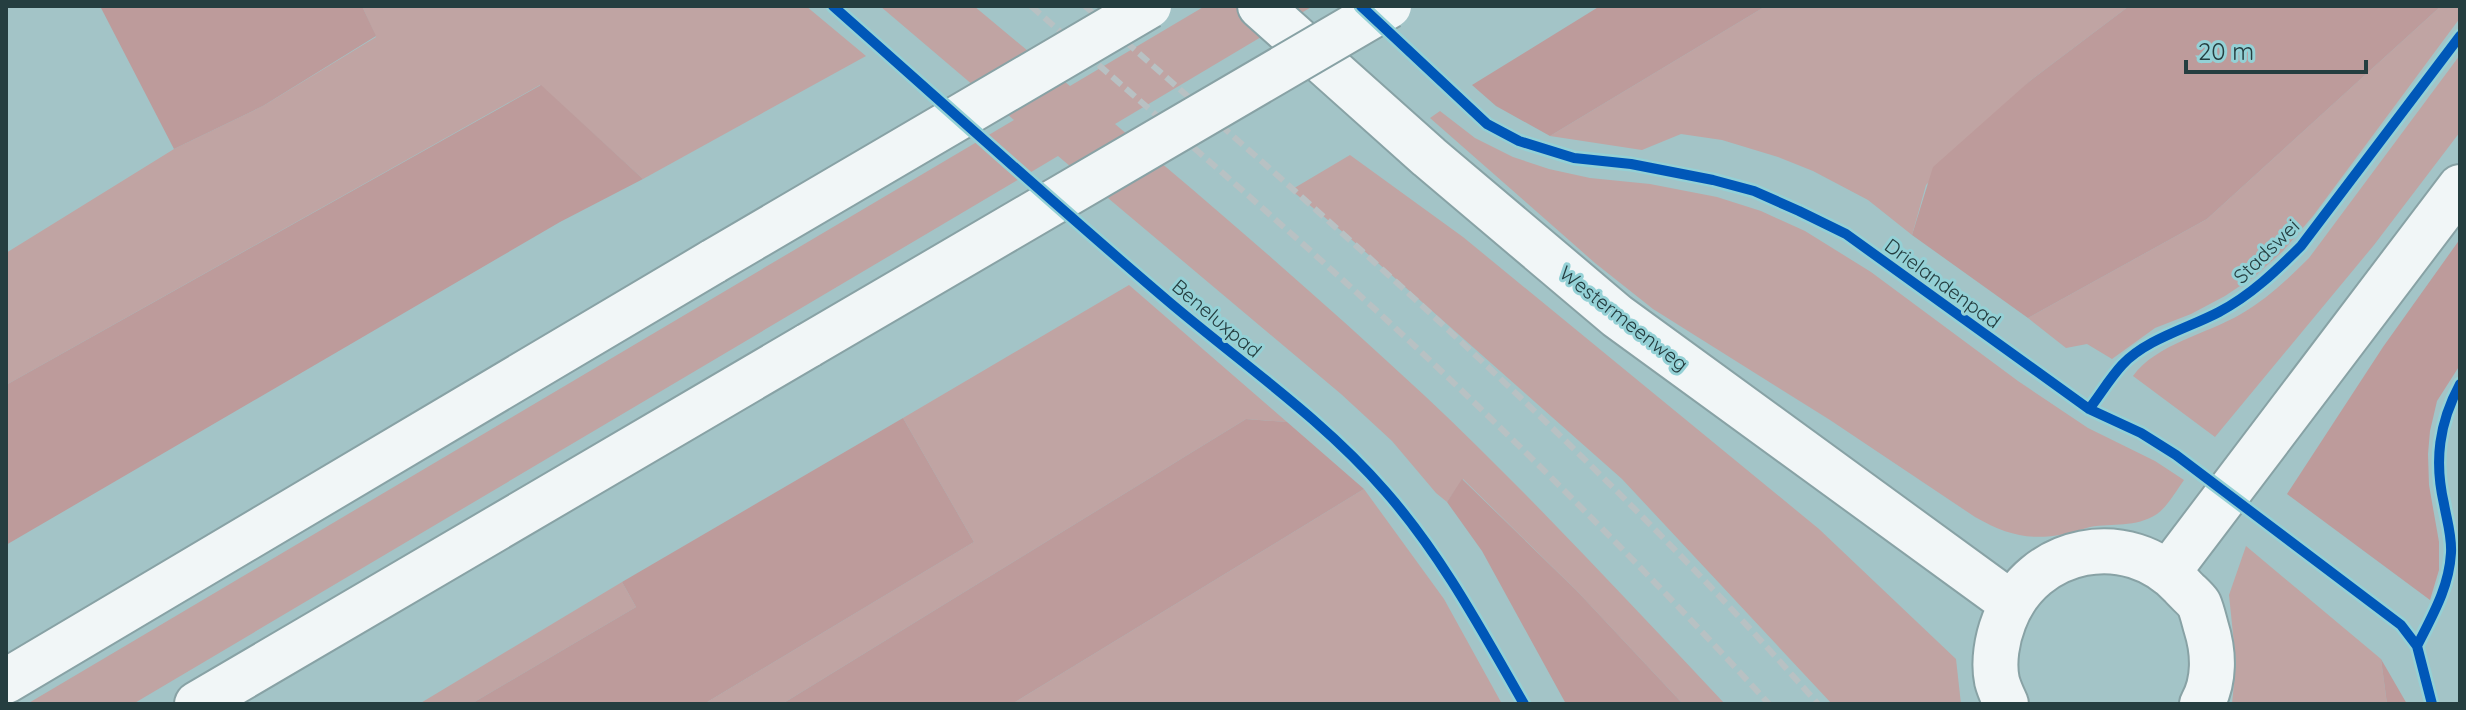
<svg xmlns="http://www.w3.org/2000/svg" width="2466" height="710" font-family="Quicksand,sans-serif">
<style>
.green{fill:#c0a4a3}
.forest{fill:#bd9b9b}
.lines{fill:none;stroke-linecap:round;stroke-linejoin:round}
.tertiary-casing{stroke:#88a2a5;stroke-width:48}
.motorway-casing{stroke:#88a2a5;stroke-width:48}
.tertiary{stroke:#f1f6f7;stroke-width:44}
.motorway{stroke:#f1f6f7;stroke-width:44}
.rail{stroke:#b8c1c3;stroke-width:6;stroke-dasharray:12 6;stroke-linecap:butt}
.motorway-bridge-casing{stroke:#88a2a5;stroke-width:48;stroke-linecap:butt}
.motorway-bridge{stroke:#f1f6f7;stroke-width:44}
.cycleway-casing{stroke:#94d1d6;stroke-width:15}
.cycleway{stroke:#0057b8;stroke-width:10}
.labels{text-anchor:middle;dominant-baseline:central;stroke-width:6;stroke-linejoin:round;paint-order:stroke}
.street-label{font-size:20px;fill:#253e40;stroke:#94d1d6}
</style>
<rect width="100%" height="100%" fill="#a3c4c7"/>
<!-- green -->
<path class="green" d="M362,6H806L866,56L643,179L540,85L6,385V253L174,149L263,106L376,37Z
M880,6H974L1070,86L1205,6H1313L1115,124C1220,212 1324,302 1425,396C1529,494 1627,600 1725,704H1683L1577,591L1463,479L1447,502L1436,493L1392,441L1341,394L1058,156L133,704H27L1014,120Z
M1766,6H2129L2031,80L1926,185L1912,235L1868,200L1813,171L1778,157L1722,140L1681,134L1642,150L1550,136Z
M2441,6H2460V18L2313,216L2283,251L2255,276L2225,296L2191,314L2155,328L2112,359L2087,344L2066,348L2028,318L2207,219Z
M2460,55V132L2374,245L2215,437L2133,376C2156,344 2207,334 2241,314C2266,300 2289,278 2309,258Z
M1440,111L1475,138L1513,157L1549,169L1590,178L1650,184L1717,197L1761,211L1805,231L1871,272L2018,381L2088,428L2155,461L2184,480C2176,491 2168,506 2157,514C2135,528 2113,523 2090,527C2082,529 2074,532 2065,534C2029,541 2007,535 1975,517L1830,420L1653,309L1595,263L1430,118Z
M1350,155L1463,237L1819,529L1956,659L1961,704H1832L1622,479L1344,233L1291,190Z
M1129,285L1287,422L1246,419L782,704H704L974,542L903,418Z
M1364,489L1444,599L1502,704H1012Z
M2246,546L2381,659L2387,704H2232L2236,663L2229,595Z
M622,582L636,607L471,704H419Z"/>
<!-- forest -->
<path class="forest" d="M100,6H362L376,36L263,106L174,149Z
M1600,6H1766L1550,136L1496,106L1472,85Z
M2129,6H2441L2207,219L2028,318L1912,235L1933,167L2031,80Z
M541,85L643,179L560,222L6,545V385Z
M2460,239V365L2437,401L2430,431L2428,454L2429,485L2439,542V570L2430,600L2287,494L2383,347Z
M903,418L974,542L704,704H471L636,607L622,582Z
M1246,419L1287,422L1364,489L1012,704H782Z
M1462,479L1577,591L1683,704H1566L1482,551L1447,502Z
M2381,659L2407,704H2387Z"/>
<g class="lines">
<!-- tertiary casing -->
<g class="tertiary-casing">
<path id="tertiary" d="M1260,6L1429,157L1617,316L2011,603
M2169,571L2460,187
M2006,704C2003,697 1999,689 1997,681C1993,662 1997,639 2004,621C2032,546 2128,527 2182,586C2187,592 2195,598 2199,604C2202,611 2204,620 2206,627C2214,652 2215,681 2202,704"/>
</g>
<!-- motorway casing -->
<g class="motorway-casing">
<path id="motorway" d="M6,681L714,261
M197,704L809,345"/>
</g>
<!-- tertiary -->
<use href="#tertiary" class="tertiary"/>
<!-- motorway -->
<use href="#motorway" class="motorway"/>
<!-- rail -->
<path class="rail" d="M1031,6C1167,125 1306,243 1438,368C1552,476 1663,588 1769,704
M1085,6C1339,229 1594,450 1818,704"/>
<!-- motorway-bridge casing -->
<g class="motorway-bridge-casing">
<path id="motorway-bridge" d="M714,261L1149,6
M809,345L1389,6"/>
</g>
<!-- motorway-bridge -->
<use href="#motorway-bridge" class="motorway-bridge"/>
<!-- cycleway casing -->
<g class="cycleway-casing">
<path id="cycleway" d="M833,6C944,104 1055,205 1168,301C1241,363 1323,419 1386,492C1442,556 1482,631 1524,704
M1361,6L1487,124L1519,141L1574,158L1631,164L1713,180L1754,191L1799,211L1846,234L2089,409L2141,433L2176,455L2401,625L2417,646L2432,704
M2089,409C2100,395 2110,378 2122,365C2146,339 2189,328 2219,312C2251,295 2276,271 2301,246L2460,36
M2417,646C2432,616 2449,588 2451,553C2452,536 2447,521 2444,504C2434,461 2439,423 2460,384"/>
</g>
<!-- cycleway -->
<use href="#cycleway" class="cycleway"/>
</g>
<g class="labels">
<!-- street labels -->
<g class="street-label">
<text transform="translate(2266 251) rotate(-44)">Stadswei</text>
<text transform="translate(1943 283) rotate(36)">Drielandenpad</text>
<text transform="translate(1217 318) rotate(40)">Beneluxpad</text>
<text transform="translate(1624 318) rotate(38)">Westermeenweg</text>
</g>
</g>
<!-- border -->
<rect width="2466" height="710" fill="none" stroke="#253e40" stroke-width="16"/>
<!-- scale -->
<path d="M2186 60v12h180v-12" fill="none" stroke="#253e40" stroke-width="4"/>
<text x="2198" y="60" font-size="24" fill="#253e40" stroke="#94d1d6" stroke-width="6" paint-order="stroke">20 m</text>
</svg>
